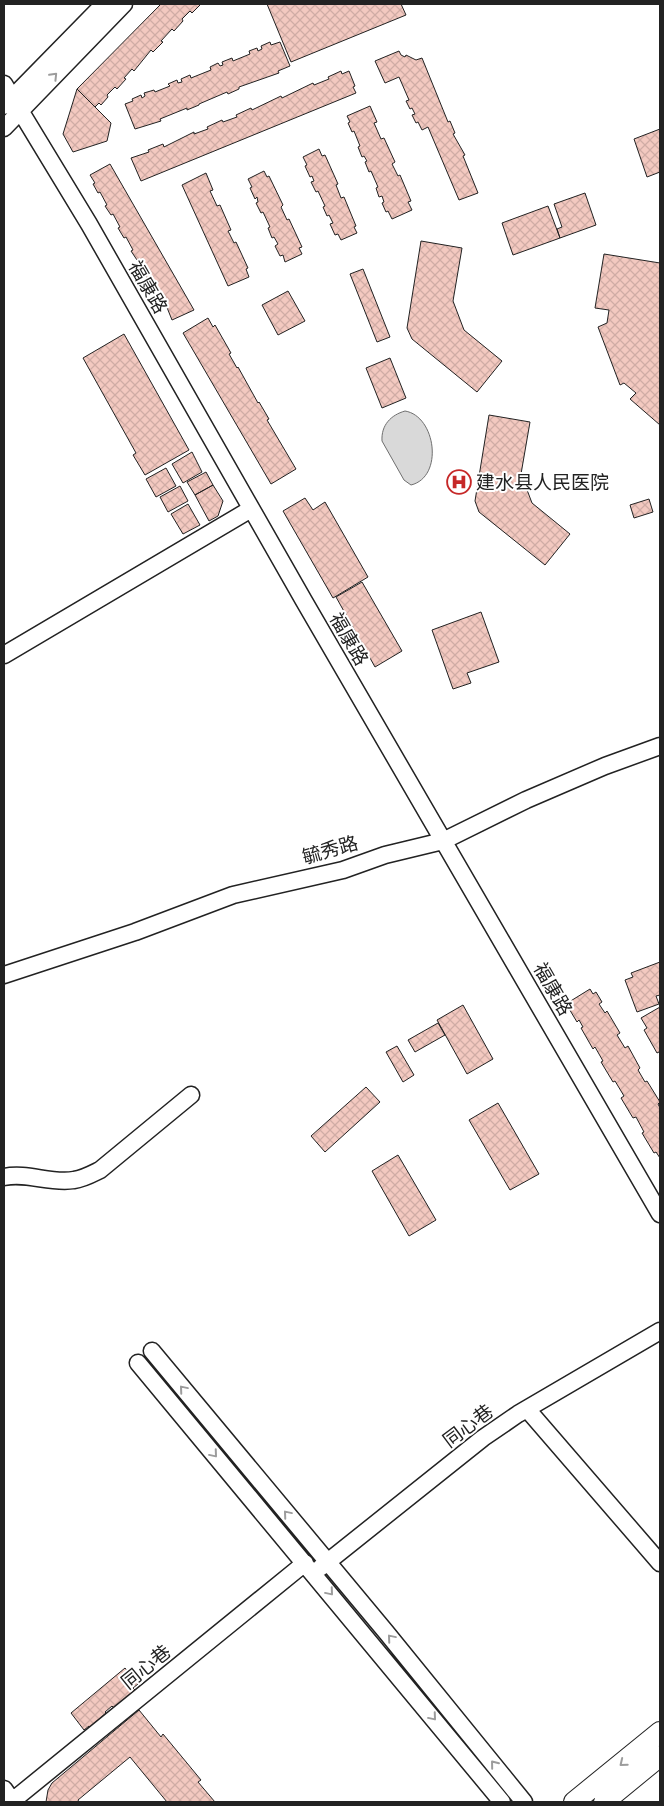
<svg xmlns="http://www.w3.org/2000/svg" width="664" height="1806" font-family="Cabin,'Noto Sans SC',sans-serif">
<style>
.water{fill:#d9d9d9;stroke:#6f6f6f}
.building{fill:url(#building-cross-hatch);stroke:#222}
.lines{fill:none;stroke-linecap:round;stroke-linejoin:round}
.minor-casing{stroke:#222;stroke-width:19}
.major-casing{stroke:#222;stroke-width:22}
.minor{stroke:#fff;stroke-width:16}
.major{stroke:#fff;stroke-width:20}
.oneway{stroke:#9c9c9c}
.labels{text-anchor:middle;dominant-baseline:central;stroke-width:4;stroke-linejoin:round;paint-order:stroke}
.street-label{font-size:19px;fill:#222;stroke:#fff}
.poi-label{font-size:19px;fill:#222;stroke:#fff;text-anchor:start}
</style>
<defs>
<pattern id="building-cross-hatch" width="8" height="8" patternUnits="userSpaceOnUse" patternTransform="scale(1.25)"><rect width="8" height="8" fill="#f3c9c0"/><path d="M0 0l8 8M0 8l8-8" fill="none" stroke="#d0aca5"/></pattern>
</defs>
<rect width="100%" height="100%" fill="#fff"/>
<!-- water -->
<path class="water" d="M405,411C436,416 444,477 411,485L404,480L382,441C381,425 391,415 405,411Z"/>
<!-- building -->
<path class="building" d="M161,4H201L192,13L190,11L182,19L183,21L174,31L172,29L161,41L163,42L153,52L151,50L134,71L132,69L124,78L126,79L117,89L115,87L107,95L108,97L101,105L99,103L95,107L77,89Z
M267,4H401L406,15L291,62Z
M270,42L271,45L280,42L290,66L278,71L279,73L239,87V89L228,94L227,92L199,104V105L187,110V108L160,119L161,121L135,129L125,104L133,101L132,99L141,95L142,98L145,96L144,93L154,90L155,92L170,86L168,84L177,80L178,83L182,82L181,79L190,75L191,78L211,70L210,67L218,63L220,66L223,65L222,62L232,58L233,61L250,54L249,51L257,48L258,51L262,49L261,46Z
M399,51L401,55L405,57L406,55L416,60L422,58L448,122L450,121L455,133L453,134L465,155L463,156L478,193L459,200L428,127L422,130L418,122L416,123L412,115L415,114L412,108L410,109L406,101L409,100L399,77L385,83L375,61Z
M341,71L342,74L349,71L355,86L353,87L356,93L141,181L131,158L149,152L148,150L163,144L164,147L194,132V134L208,129L207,127L222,120L223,122L237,117L236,115L251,108L252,110L281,96L282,98L313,83L314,85L329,79L328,77Z
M77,89L111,123L107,141L73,152L63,134Z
M370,106L377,122L374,123L381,139L384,138L395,162L392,164L398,176L400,175L411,201L408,202L412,210L392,219L388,211L386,212L382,203L384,202L382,196L379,197L376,188L378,187L371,171L369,172L365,162L367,161L364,156L362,157L358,147L360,146L354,131L352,132L348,123L350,122L347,116Z
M660,129V172L647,177L634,139Z
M319,149L322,156L325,155L338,184L336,185L341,198L344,197L356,226L354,227L357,233L341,240L338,234L335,235L330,224L333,223L329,215L327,216L323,207L325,206L318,191L316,192L311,182L314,181L312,176L310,177L305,166L307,165L303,157Z
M110,164L194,310L172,320L166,305L164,307L158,297L160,296L153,283L151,285L145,275L148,274L139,259L137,260L131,251L133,250L126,237L124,238L118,228L120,227L113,214L111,215L105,206L107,205L100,192L98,193L93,184L95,183L90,175Z
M264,171L267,177L269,176L283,205L281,207L287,220L289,219L302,247L299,248L302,254L285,262L283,255L280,256L275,246L278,244L274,237L272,238L268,228L270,227L263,212L261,213L256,203L258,202L257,197L255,199L250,188L252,187L248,179Z
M206,173L213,190L210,191L217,206L220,205L231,230L228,231L234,243L236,242L248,268L246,269L249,277L228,286L182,185Z
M585,193L596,225L560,238L557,229L562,227L554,204Z
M548,206L560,238L513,255L502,223Z
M421,241L462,248L453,301L464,330L502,361L477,392L412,339L407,328Z
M604,254L660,263V425L630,399L636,393L624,383L620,385L598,327L607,323L609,310L595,308Z
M363,269L390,337L377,342L350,274Z
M288,291L305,321L278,335L262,305Z
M208,318L213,327L215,325L231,353L229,354L237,368L238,367L258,403L259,402L269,419L267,420L296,469L271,484L183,333Z
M124,334L189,450L145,475L133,455L136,453L83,358Z
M390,358L406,398L382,408L366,368Z
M489,415L530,422L521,474L532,503L570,534L545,565L479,512L475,501Z
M192,452L202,472L183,483L172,464Z
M166,468L176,486L156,497L146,479Z
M206,472L213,485L195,495L187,482Z
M213,485L223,501L218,516L209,521L195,495Z
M180,486L188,501L168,512L160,497Z
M305,498L313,510L325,502L368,577L333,598L283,511Z
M649,499L653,512L634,518L630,505Z
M188,504L200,525L183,534L171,514Z
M362,582L402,651L375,667L336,597Z
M481,612L499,662L467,673L471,683L453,689L432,630Z
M660,962V995L656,996L659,1004L637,1012L625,980L633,977L631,973Z
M590,989L593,994L596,992L602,1002L599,1004L605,1013L607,1011L620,1033L617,1035L625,1048L628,1046L640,1068L638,1070L645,1082L647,1081L660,1102L658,1104L660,1108V1158L656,1152L654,1153L642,1133L644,1132L636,1117L633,1118L621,1098L624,1096L615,1081L613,1082L601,1062L603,1061L595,1047L593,1049L581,1028L583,1027L579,1020L577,1022L568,1007L571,1006L569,1002Z
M463,1005L493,1059L467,1074L437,1020Z
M660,1007V1053L659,1052L657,1053L644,1030L647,1028L641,1018Z
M438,1023L445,1035L415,1052L408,1040Z
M397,1046L414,1075L403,1082L386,1052Z
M366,1087L380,1102L325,1152L311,1136Z
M498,1103L539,1174L510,1190L469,1120Z
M398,1155L436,1220L409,1236L372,1171Z
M125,1668L138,1684L133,1688L135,1690L114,1708L112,1706L105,1712L106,1713L90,1727L89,1726L84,1730L71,1713Z
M139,1710L161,1737L163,1734L201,1780L198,1782L215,1802H167L130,1757L78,1800L79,1802H46L48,1790L52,1783Z"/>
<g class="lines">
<!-- minor casing -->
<g class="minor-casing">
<path id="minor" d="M4,84L89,224L304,601L660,1214
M4,106L104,4
M4,128L124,4
M4,655L251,509
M4,975L135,932L233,895L343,870L385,855L443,841L526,800L605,766L660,746
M4,1177C28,1172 50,1184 74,1180C83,1179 92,1174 100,1170L191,1095
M152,1351L386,1632L524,1802
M138,1363L502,1802
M527,1409L660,1563
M320,1568L483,1438L518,1414L660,1331
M4,1789L13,1802
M11,1802L305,1563"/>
</g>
<!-- major casing -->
<g class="major-casing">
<path id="major" d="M574,1802L660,1732
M604,1802L660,1756"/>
</g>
<!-- minor -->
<use href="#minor" class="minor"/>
<!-- major -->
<use href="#major" class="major"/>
</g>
<!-- one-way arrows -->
<defs><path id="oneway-chevron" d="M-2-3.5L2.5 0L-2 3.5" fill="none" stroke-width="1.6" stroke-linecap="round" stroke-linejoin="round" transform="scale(1.25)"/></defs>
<g class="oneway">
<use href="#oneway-chevron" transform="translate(54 76) rotate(-46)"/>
<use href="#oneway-chevron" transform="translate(183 1389) rotate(-130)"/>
<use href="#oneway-chevron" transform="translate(214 1454) rotate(50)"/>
<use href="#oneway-chevron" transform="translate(287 1514) rotate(-130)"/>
<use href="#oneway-chevron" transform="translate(330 1592) rotate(50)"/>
<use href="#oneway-chevron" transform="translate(391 1638) rotate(-130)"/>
<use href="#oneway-chevron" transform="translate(433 1717) rotate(50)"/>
<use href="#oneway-chevron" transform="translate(623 1763) rotate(141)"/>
<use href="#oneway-chevron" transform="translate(494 1764) rotate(-129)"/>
</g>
<!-- icons -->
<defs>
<g id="hospital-ring" transform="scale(1.25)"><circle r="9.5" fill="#fff" stroke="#c62828" stroke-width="1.5"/><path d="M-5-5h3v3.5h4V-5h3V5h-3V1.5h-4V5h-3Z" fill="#c62828"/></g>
</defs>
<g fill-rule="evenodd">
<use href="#hospital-ring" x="459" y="482"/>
</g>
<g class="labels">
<!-- street labels -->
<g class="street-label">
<text transform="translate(148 287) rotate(60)">福康路</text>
<text transform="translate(349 639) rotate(60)">福康路</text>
<text transform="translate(330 850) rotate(-16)">毓秀路</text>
<text transform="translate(553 989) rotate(60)">福康路</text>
<text transform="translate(468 1426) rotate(-37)">同心巷</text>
<text transform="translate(146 1667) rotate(-39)">同心巷</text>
</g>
<!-- poi labels -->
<g class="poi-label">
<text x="476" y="482">建水县人民医院</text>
</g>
</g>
<!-- border -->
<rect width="664" height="1806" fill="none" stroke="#222222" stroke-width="10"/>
</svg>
